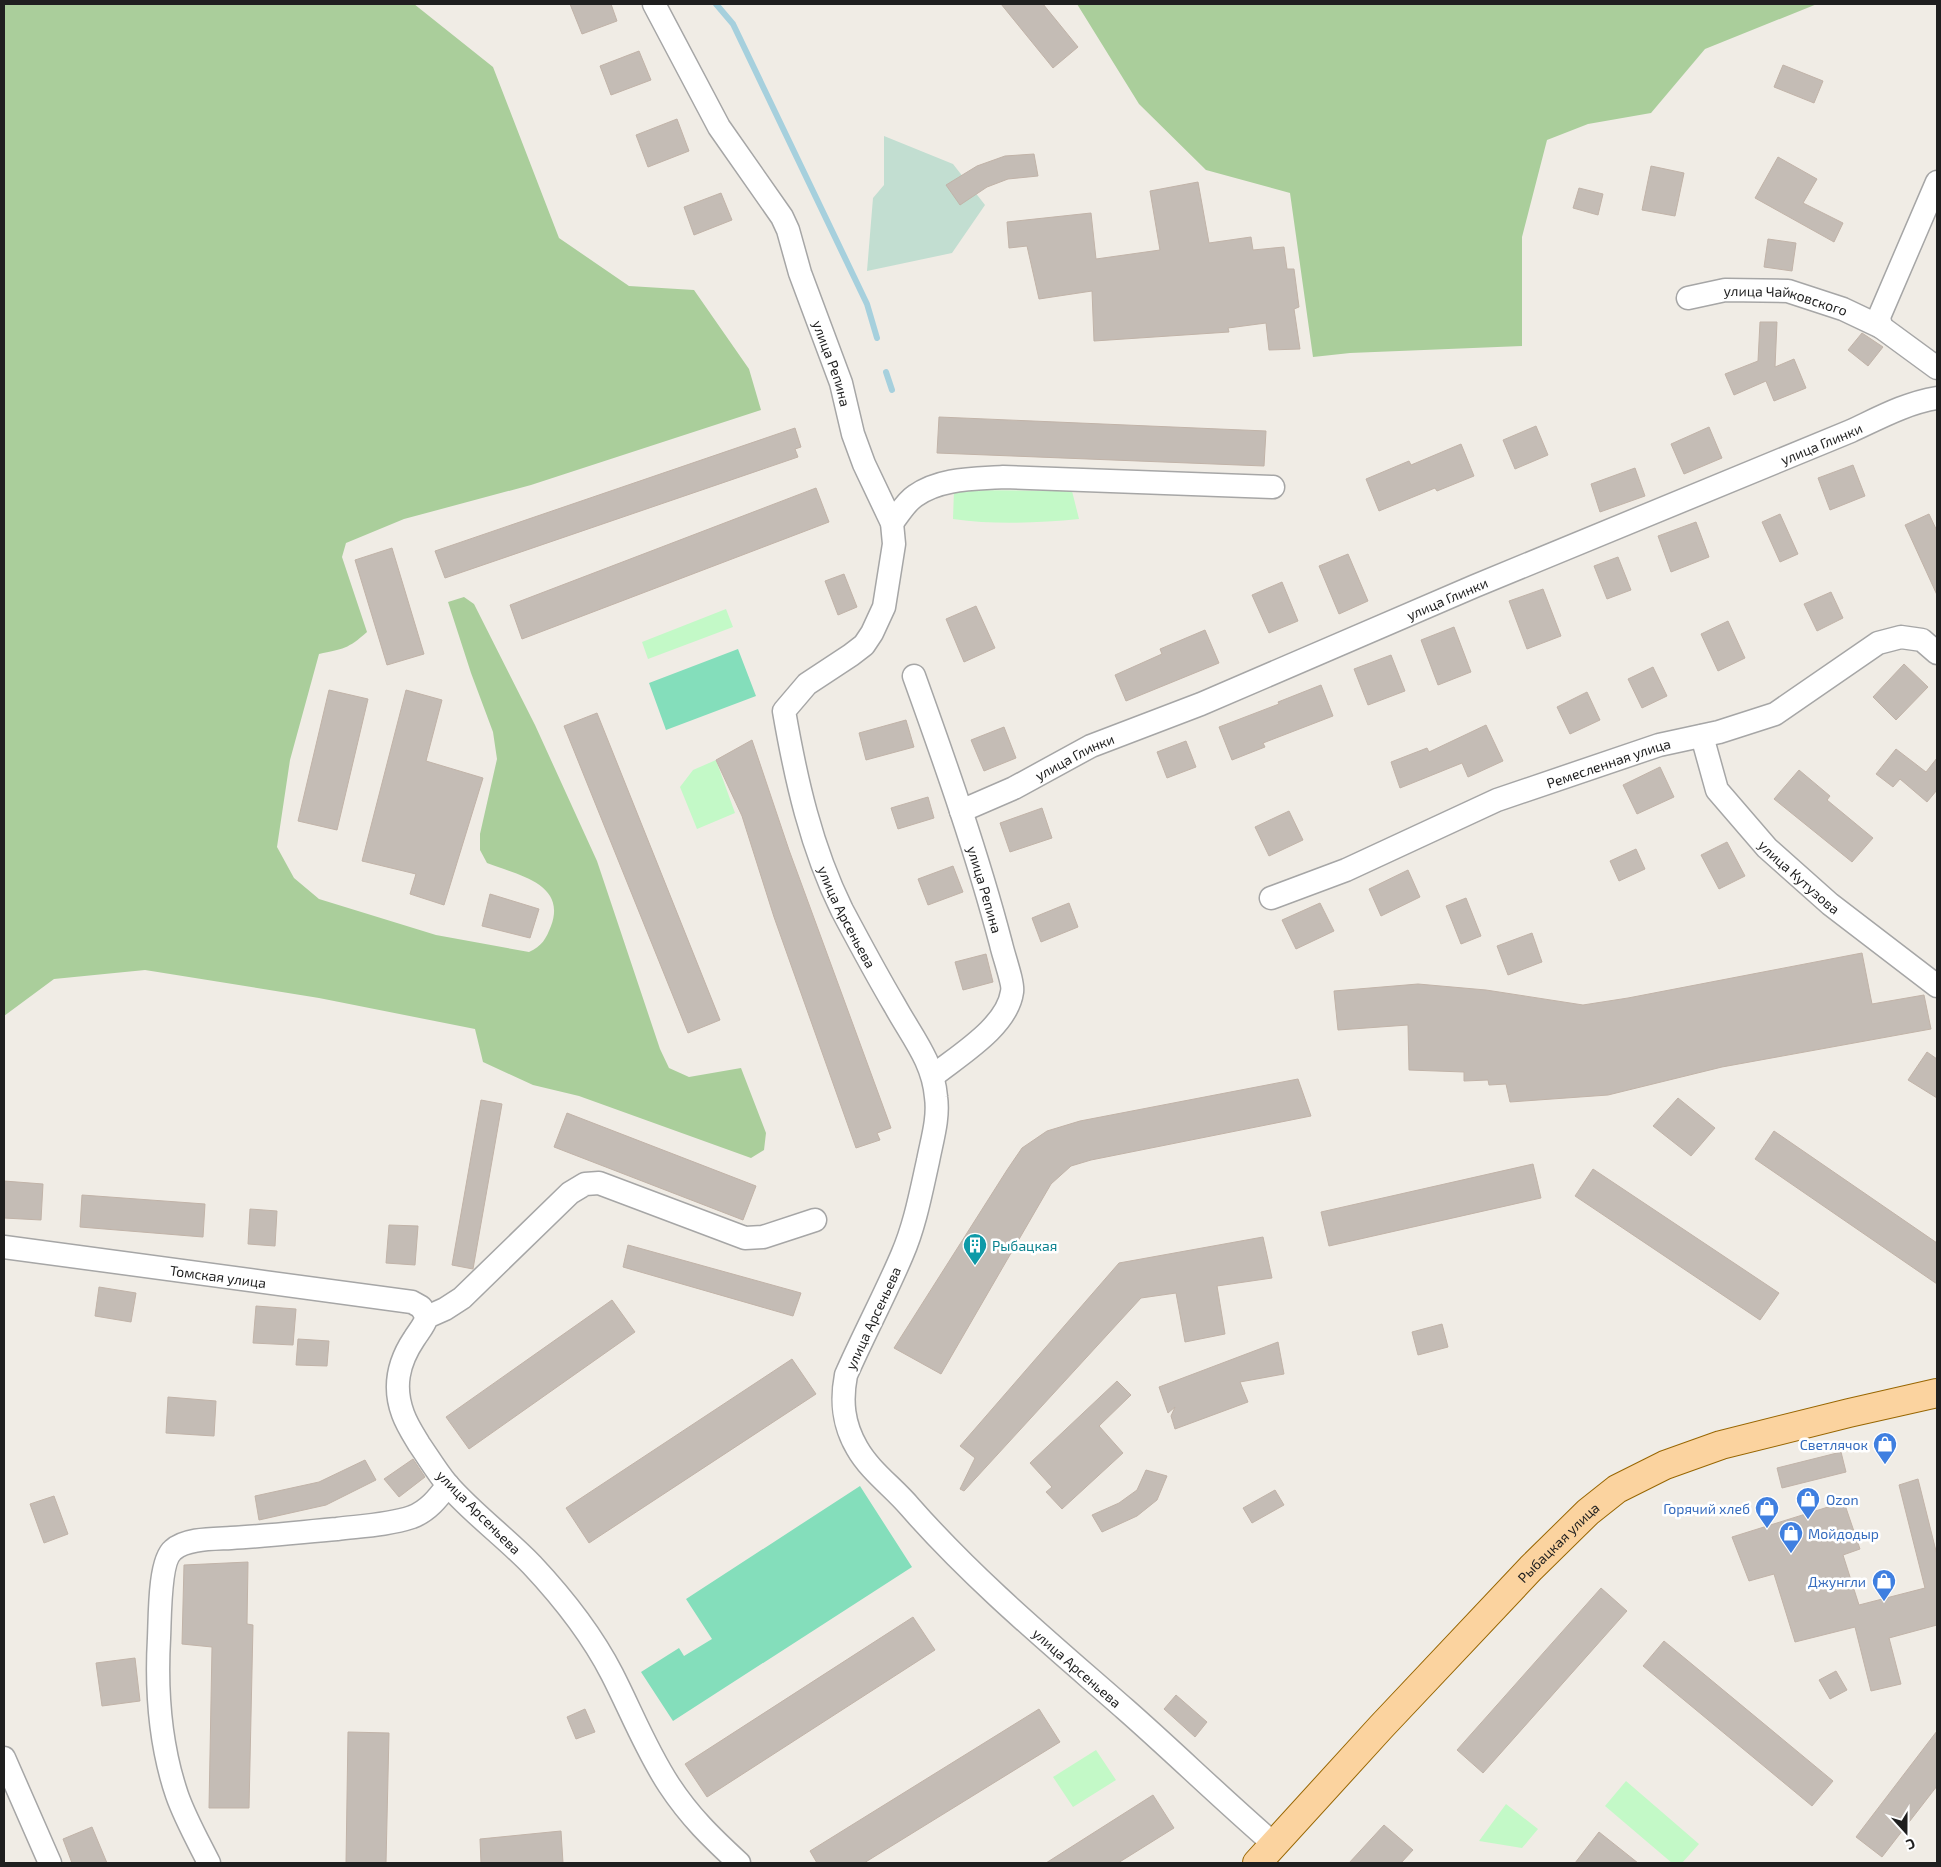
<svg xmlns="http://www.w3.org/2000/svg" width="1941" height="1867" font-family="'Exo 2',sans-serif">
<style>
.forest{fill:#aace9b}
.wetland{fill:#c2ded1}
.park{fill:#c3f9c7}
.pitch{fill:#84debb}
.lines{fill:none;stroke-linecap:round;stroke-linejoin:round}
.stream{stroke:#a6d0dd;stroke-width:6}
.building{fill:#c4bcb5;stroke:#c1b3a8}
.minor-casing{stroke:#a6a6a6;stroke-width:25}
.major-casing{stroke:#986602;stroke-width:30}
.minor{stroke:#fff;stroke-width:22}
.major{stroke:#fbd39f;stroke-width:28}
.labels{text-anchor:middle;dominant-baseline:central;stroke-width:5;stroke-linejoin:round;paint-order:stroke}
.street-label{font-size:14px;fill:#1f1f1f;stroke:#fff}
.culture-label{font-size:14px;fill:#0d838f;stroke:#fff;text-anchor:start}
.shop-label{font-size:14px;fill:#366cbe;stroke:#fff;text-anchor:end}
</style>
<rect width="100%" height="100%" fill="#f0ece5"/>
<!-- forest -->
<path class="forest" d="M4,4H414L493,67L559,238L629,286L694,290L749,369L761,410L531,485L404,519L346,543L342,557L367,632C348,649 343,649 319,654L290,760L277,847L294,878L319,899L436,935L529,952C542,946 546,939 551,926C567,883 517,875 487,863L480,850V834L497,759L493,732L471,673L448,602L464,597L474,604L535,725L597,861L660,1049L669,1068L689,1077L741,1068L766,1133L764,1150L751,1158L579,1096L533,1085L483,1062L475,1029L319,998L145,970L54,979L4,1016Z
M1077,4H1817L1705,49L1651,113L1588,124L1547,140L1522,237V346L1350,353L1313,357L1290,193L1206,170L1139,104Z"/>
<!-- wetland -->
<path class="wetland" d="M884,136L953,164L985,205L952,253L867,271L873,198L884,185Z"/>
<!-- park -->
<path class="park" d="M954,490L1072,491L1079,519C1037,523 995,525 953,519Z
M726,609L733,627L648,659L642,642Z
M716,760L735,813L697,829L680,787L693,770Z
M1096,1750L1116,1780L1073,1807L1053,1777Z
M1626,1781L1699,1844L1682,1863H1672L1605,1806Z
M1506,1804L1538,1829L1522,1848L1479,1841Z"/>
<!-- pitch -->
<path class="pitch" d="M738,649L756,696L666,730L649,683Z
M860,1486L912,1567L673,1721L641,1672L679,1648L684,1656L712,1639L686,1599Z"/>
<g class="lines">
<!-- stream -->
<path class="stream" d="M716,4L733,24L867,304L877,338
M886,372L892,390"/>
</g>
<!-- building -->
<path class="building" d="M570,4H611L617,21L582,34Z
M1001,4H1043L1078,47L1053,68Z
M639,51L651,80L611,95L600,66Z
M1783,65L1823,81L1814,103L1774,87Z
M677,119L689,151L648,167L636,135Z
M1034,154L1038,176L1008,179L987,187L960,205L946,185L977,166L1005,156Z
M1778,157L1817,179L1803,203L1843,223L1834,242L1755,198Z
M1651,166L1684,173L1675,216L1642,210Z
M1198,182L1209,243L1251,237L1253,250L1284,247L1287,269H1294L1299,307L1294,309L1300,349L1269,350L1266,323L1228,328L1229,332L1094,341L1092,291L1039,299L1027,246L1009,248L1007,222L1091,213L1096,259L1160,250L1150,191Z
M1579,188L1603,194L1598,215L1573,208Z
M721,193L732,220L694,235L684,207Z
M1768,239L1796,243L1792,271L1764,267Z
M1760,322H1777L1775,367L1794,359L1806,388L1774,401L1766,381L1734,395L1725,374L1758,361Z
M1862,333L1883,347L1868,366L1848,350Z
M939,417L1266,431L1264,466L937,453Z
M1536,426L1548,455L1515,469L1503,440Z
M1709,427L1722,458L1684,474L1671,444Z
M795,428L801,447L795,449L798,457L445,578L435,551Z
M1461,444L1474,476L1437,491L1435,488L1379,511L1366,479L1409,461L1411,465Z
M1853,465L1865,496L1830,510L1818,478Z
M1635,468L1645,496L1600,512L1591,484Z
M816,488L829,522L522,639L510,605Z
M1780,514L1798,554L1780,562L1762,522Z
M1929,514L1937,531V595L1905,525Z
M1696,522L1709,557L1671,572L1658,536Z
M392,548L424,654L387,665L355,560Z
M1348,554L1368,601L1339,614L1319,566Z
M1618,557L1631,590L1607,599L1594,566Z
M844,574L857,607L838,615L825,581Z
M1282,582L1298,621L1269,633L1252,595Z
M1543,589L1561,636L1527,649L1509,601Z
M1831,592L1843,618L1817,631L1804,604Z
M976,606L995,648L964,662L946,619Z
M1728,621L1745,658L1718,671L1701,634Z
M1454,627L1471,672L1438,685L1421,640Z
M1205,630L1219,663L1126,701L1115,675L1162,654L1160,649Z
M1391,655L1405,691L1368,705L1354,669Z
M1904,664L1928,687L1896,720L1873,697Z
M1653,667L1667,696L1642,708L1628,679Z
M1321,685L1333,716L1263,743L1265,747L1232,760L1219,727L1279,704L1278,702Z
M329,690L368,699L337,830L298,821Z
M406,690L442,700L426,761L483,778L444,905L410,894L416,874L362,861Z
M1587,692L1600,720L1570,734L1557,707Z
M597,713L720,1020L688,1033L564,726Z
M906,720L914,747L866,760L859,733Z
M1486,725L1503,761L1468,777L1462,763L1400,788L1391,762L1427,748L1429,752Z
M1004,727L1016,758L984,771L971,740Z
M752,740L789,850L891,1128L877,1133L880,1140L856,1148L774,917L742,816L716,760Z
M1186,741L1196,767L1167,778L1157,752Z
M1896,749L1926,772L1937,758V790L1927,802L1900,779L1893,787L1876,774Z
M1660,767L1674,797L1637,814L1623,785Z
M1799,770L1830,796L1827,800L1873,838L1852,862L1774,799Z
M928,797L934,818L898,829L891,808Z
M1042,808L1052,838L1010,852L1000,823Z
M1289,811L1303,840L1269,856L1255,827Z
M1727,842L1745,876L1719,889L1701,855Z
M1636,849L1645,869L1619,881L1610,861Z
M953,866L963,892L928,905L918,879Z
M1408,870L1420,897L1381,916L1369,889Z
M490,894L539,909L530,938L482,926Z
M1466,898L1481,936L1461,944L1446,906Z
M1069,903L1078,927L1041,942L1032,918Z
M1320,903L1334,931L1296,949L1282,920Z
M1532,933L1542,962L1508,975L1497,946Z
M1862,953L1872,1004L1924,995L1931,1029L1722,1067L1608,1095L1510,1102L1506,1084L1489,1085L1488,1080L1464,1081V1072L1409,1070L1408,1025L1338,1030L1334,991L1418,984L1486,990L1583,1005L1628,998Z
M986,954L993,982L963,990L955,962Z
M1927,1052L1937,1059V1098L1908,1080Z
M1298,1079L1311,1116L1091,1160L1071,1166L1051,1184L941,1374L894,1348L1007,1170L1022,1148L1047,1131L1080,1121Z
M1678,1098L1715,1128L1691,1156L1653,1126Z
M481,1100L502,1104L473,1269L452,1265Z
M567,1113L756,1186L743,1220L554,1147Z
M1774,1131L1937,1243V1284L1755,1159Z
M1533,1164L1541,1198L1329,1246L1321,1212Z
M1593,1169L1779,1293L1760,1320L1575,1196Z
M4,1181L43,1184L41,1220L4,1218Z
M82,1195L205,1204L203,1237L80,1227Z
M250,1209L277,1211L275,1246L248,1244Z
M389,1225L418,1226L415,1265L386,1263Z
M1263,1237L1272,1278L1217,1286L1225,1334L1185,1342L1176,1293L1141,1298L964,1491L960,1489L975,1458L960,1446L1119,1263Z
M628,1245L801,1293L793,1316L623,1267Z
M99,1287L136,1293L131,1322L95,1316Z
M612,1300L635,1332L469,1449L446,1417Z
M256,1306L296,1309L293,1345L253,1343Z
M1442,1324L1448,1347L1418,1355L1412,1332Z
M298,1339L329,1341L327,1366L296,1365Z
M1278,1342L1284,1374L1240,1382L1248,1402L1175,1429L1171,1416L1175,1407L1168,1413L1159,1387Z
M792,1359L816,1394L589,1543L566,1508Z
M1117,1381L1131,1395L1099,1426L1123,1453L1062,1509L1046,1492L1052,1487L1030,1463Z
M168,1397L216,1401L214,1436L166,1433Z
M1841,1452L1846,1472L1782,1488L1777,1468Z
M413,1459L425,1477L399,1497L384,1479Z
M365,1460L376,1480L326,1505L259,1520L255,1496L319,1482Z
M1146,1470L1167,1476L1157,1500L1137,1516L1102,1532L1092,1515L1119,1503L1137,1490Z
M1918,1479L1937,1555V1625L1889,1638L1901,1684L1871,1691L1855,1627L1795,1642L1774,1574L1749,1581L1732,1537L1844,1502L1860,1549L1843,1555L1859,1605L1925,1588L1899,1485Z
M1275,1490L1284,1505L1252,1523L1243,1508Z
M54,1496L68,1534L44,1543L30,1504Z
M248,1562L247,1624L253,1625L249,1808H209L212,1647L182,1644L184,1565Z
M1601,1588L1627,1611L1483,1773L1457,1750Z
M913,1617L935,1650L707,1797L685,1764Z
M1664,1641L1833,1781L1812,1806L1643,1666Z
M135,1658L140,1701L102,1706L96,1663Z
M1836,1671L1847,1690L1830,1699L1819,1680Z
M1176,1695L1207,1722L1195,1737L1164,1709Z
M585,1709L595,1732L576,1739L567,1717Z
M1039,1709L1060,1742L864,1863H817L810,1851Z
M1937,1731V1786L1882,1857L1856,1837Z
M348,1732L389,1733L386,1863H346Z
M1153,1795L1174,1828L1118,1863H1046Z
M1384,1825L1413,1850L1401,1863H1349Z
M92,1827L107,1863H72L63,1839Z
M561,1831L563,1863H481L480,1839Z
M1599,1832L1638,1863H1575Z"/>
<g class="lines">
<!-- minor casing -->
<g class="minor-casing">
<g id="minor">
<path id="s1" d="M654,4L719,127L782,217L788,230L800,273L841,383L853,434L864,464L892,523L894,544L884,607L872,633L864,645L851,655L807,684L784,711C796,780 811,847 842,910C859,942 876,974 895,1006C912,1037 933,1061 936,1097C939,1118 932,1140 928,1161C921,1192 915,1225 902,1255C885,1295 864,1334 846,1375C841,1401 843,1424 857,1448C870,1471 893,1487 910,1507C975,1581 1051,1644 1125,1709C1175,1753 1223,1800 1274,1844"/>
<path id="s2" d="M1688,298L1725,290L1788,291L1843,309L1881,327L1937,368"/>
<path d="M1881,327L1879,317L1937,182"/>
<path d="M892,523C899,514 906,502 915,496C940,478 974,479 1003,477L1273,487"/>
<path id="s3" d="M914,676C946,765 977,853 1001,944C1003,954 1014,984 1012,992C1007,1027 959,1055 933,1076"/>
<path id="s4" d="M1702,736L1717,790L1767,848L1830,904L1937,986"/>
<path id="s5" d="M961,811L1014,788L1091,746L1201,704L1475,586L1851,431C1879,418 1906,403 1937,398"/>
<path id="s6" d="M1271,898L1346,870L1497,800L1659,745L1719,732L1775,714L1878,643L1901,637L1922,640L1937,653"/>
<path id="s7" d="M4,1247L412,1302L421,1307L427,1317"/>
<path d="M4,1758L50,1863"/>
<path d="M209,1863C198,1841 185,1818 177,1795C160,1745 156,1691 159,1638C160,1619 159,1561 173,1550C186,1538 215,1539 231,1538C267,1536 302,1532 337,1529C361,1526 388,1525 412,1517C428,1511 438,1498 448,1485"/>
<path d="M739,1863C712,1838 690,1817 669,1785C646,1750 631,1711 612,1674C592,1635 562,1597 532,1565C505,1537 472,1513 447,1484C437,1472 428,1457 419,1444C413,1434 407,1425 403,1414C393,1387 398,1363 414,1339C419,1331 424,1326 427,1317L445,1309L462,1298L570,1193L585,1184L599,1183L745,1238L763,1237L815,1220"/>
</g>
</g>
<!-- major casing -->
<g class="major-casing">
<g id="major">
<path id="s8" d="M1257,1863L1381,1727L1531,1568L1588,1512L1617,1489L1665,1465L1721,1445L1849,1413L1937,1393"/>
</g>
</g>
<!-- minor -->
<use href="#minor" class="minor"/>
<!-- major -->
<use href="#major" class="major"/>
</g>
<!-- icons -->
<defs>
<g id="building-pin" transform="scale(1.25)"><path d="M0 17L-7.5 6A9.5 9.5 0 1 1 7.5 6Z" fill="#0f9aa8" stroke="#fff"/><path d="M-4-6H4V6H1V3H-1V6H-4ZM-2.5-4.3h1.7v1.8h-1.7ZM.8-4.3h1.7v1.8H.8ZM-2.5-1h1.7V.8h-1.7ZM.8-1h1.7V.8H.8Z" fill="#fff"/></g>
<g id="shop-pin" transform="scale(1.25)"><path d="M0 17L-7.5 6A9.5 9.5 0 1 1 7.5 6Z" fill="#3f7fe0" stroke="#fff"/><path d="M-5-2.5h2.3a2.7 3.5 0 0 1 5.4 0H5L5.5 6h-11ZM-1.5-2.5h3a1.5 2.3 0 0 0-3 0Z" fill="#fff"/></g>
</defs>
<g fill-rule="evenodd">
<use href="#building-pin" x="975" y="1245"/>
<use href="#shop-pin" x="1885" y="1444"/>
<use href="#shop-pin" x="1808" y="1499"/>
<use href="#shop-pin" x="1767" y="1508"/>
<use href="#shop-pin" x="1791" y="1533"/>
<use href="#shop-pin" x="1884" y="1581"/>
</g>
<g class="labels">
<!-- street labels -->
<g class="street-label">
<text stroke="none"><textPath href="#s2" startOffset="100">улица Чайковского</textPath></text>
<text stroke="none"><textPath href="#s1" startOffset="404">улица Репина</textPath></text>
<text stroke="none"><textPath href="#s5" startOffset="936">улица Глинки</textPath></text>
<text stroke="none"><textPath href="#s5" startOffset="531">улица Глинки</textPath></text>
<text stroke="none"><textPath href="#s5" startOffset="126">улица Глинки</textPath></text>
<text stroke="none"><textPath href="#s6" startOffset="364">Ремесленная улица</textPath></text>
<text stroke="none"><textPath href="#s4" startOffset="176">улица Кутузова</textPath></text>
<text stroke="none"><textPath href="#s3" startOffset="225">улица Репина</textPath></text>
<text stroke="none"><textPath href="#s1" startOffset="1024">улица Арсеньева</textPath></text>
<text stroke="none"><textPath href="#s7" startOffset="216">Томская улица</textPath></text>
<text transform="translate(873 1318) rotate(-65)">улица Арсеньева</text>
<text transform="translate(479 1512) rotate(45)">улица Арсеньева</text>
<text stroke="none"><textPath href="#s8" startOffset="440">Рыбацкая улица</textPath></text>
<text stroke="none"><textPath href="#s1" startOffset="1908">улица Арсеньева</textPath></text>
</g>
<!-- culture labels -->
<g class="culture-label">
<text x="992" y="1245">Рыбацкая</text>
</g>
<!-- shop labels -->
<g class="shop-label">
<text x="1868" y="1444">Светлячок</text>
<text x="1826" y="1499" text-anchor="start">Ozon</text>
<text x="1750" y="1508">Горячий хлеб</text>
<text x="1808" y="1533" text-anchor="start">Мойдодыр</text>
<text x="1866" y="1581">Джунгли</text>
</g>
</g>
<!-- border -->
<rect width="1941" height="1867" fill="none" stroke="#1f1f1f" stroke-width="10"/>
<!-- north arrow -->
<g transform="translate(1906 1832) rotate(159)" stroke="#ffffff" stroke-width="4" paint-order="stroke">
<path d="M0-4L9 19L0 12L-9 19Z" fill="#1f1f1f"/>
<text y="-8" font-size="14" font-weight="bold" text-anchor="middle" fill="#1f1f1f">С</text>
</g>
</svg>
